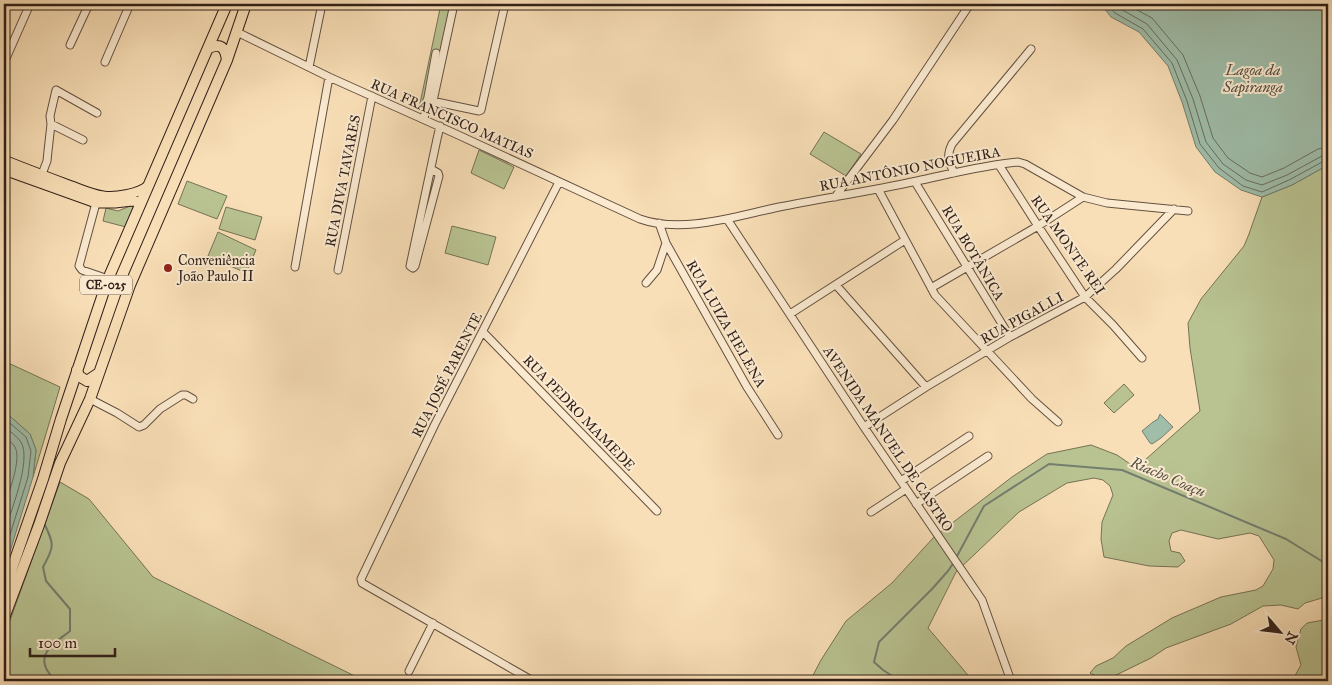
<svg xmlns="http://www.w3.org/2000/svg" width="1332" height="685" font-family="'IM FELL Great Primer',serif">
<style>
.green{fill:#b9c392;stroke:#757256}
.water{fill:#9fbda9;stroke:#737e6f}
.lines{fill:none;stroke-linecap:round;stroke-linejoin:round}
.shore{stroke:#686e61;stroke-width:1}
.stream{stroke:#737e6f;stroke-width:2}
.minor-casing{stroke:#635040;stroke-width:9}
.major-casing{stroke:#312019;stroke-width:11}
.highway-casing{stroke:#312019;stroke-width:12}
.minor{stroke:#fbead0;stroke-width:7}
.major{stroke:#f9dfb7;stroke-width:9}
.highway{stroke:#f9dfb7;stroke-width:10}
.poi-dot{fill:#8f2418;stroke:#fbead0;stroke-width:2}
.labels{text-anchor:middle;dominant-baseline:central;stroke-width:4;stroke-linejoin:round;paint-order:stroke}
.shield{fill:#fbead0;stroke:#6e5d50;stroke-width:1}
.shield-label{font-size:12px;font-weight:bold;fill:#312019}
.street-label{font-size:14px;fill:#312019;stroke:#fbead0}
.poi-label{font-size:14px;fill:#312019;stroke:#fbead0;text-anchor:start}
.water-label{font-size:15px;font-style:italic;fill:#524f44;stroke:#fbead0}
</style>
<rect width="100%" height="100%" fill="#f9dfb7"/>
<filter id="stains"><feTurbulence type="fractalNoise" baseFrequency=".004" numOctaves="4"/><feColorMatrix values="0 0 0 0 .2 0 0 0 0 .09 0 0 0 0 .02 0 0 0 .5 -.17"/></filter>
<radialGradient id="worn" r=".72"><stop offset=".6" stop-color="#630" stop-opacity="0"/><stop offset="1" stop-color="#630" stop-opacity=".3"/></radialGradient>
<!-- green -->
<path class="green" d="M441,4H452L429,112L419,108Z
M824,132L861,154L846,176L810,154Z
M479,150L514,167L504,189L471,173Z
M1328,165V602L1322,598L1305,603L1298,609L1281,605L1263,606L1231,624L1166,648L1151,658L1106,680L1098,677L1090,673L1096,666L1113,658L1126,646L1172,618L1221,597L1256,590L1263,586L1273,569L1274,560L1259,536L1250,533L1218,539L1181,530L1172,533L1169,541L1171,551L1180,553L1185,561L1178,567L1149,566L1104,557L1101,539L1102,522L1113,495L1110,486L1103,480L1094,478L1067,483L1019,512L956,572L928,628L973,681H810L821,660L846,621L892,583L934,537L1012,477L1047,454L1091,445L1117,455L1136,468L1200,411L1190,348L1188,323L1201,299L1244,246L1249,234L1262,197L1292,185Z
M187,181L227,196L217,219L178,204Z
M130,206H133L134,210L126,227L103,221L106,208L118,211Z
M226,207L262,217L255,240L219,229Z
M452,226L496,237L488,265L445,253Z
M218,232L256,250L246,273L208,256Z
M4,361L60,387L33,477L36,450L30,434L4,411Z
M1124,384L1134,395L1114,413L1104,403Z
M60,482L89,499L153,577L365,681H4V637Z
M1328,615V681H1292L1301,665L1296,647L1301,629L1307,623L1324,620Z"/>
<!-- water -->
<path class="water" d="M1101,4H1328V165L1292,185L1262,197L1241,190L1215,172L1196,147L1182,102L1168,66L1139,32L1111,17Z
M4,411L30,434L36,450L33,477L4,571Z
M1160,414L1173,427L1161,438L1152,444L1150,443L1142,431L1153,422L1158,419Z"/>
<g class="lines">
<!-- shore -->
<path class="shore" d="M1108,4L1115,13L1143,29L1172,63L1187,101L1200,144L1219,168L1243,186L1262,192L1289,180L1324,161H1328
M1115,4L1119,8L1147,24L1177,60L1193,99L1206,142L1223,164L1246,180L1262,185L1287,175L1322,156L1328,154
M1126,4L1152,18L1183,55L1200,96L1213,138L1228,158L1250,173L1262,177L1284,168L1318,149L1328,147
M4,418L26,437L31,451L28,477L4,554
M4,426C9,431 17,436 21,442C32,461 10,513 4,533
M4,436C8,440 13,443 15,447C22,460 8,494 4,508"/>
<!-- stream -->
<path class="stream" d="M44,523C54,544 55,546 43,567L46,581L70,609V631C59,640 38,651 46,668C48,673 53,678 56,681
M956,558L984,506L1049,464L1122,470L1286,539L1328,565
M900,681L883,670L874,662L879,642L932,589L948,571L954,562"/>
<!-- minor casing -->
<g class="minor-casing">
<path id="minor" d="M237,32L329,77L456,134L640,219C682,234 736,216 779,207C825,198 871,191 917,181C950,174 984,165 1018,162L1025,164L1083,197L1107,203L1188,211
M70,45L89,4
M105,62L130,4
M4,63L30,4
M309,67L322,4
M427,100L479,111L481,110L505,4
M433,101L454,4
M424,119L436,53
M51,124L83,140
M999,165L1038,226L1085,297L1113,325L1142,358
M431,169L438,173L439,176L415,266L413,268L410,266L437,139L440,126
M954,173C949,162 946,156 952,144L1031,49
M42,174L47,161L48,151L51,124L50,116L56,90L97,113
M915,182L1010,337
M878,189L935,295L1032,399L1058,422
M835,197L893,120L970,4
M96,203L79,266L82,270L108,279
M727,219L864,427L982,600L1011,681
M659,223L666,243L747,387L778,435
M295,267L329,77
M338,270L372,96
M646,283L657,270L666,243
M836,285L926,387
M931,288L1038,226L1083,197
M790,314L905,240
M483,332L657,511
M90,399L117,413L139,427L144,425L160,409L182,395H186L193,399
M864,427L926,387L1010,337L1085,297L1116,269L1174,209
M901,481L969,436
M916,504L988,456
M871,512L906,489
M409,671L433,623
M533,681L362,583L361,579L435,424L559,182"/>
</g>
<!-- major casing -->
<g class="major-casing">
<path id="major" d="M4,160C24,168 45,176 66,184C78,188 90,194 103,196C115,198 138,194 148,186
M4,170L96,203H115L132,201L141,202"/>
</g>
<!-- highway casing -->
<g class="highway-casing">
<path id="highway" d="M208,48C221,43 225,47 227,60
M77,370L79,376L87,381L99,373
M4,591L43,479L61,419L108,279L227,4
M4,618L39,525L60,463L90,399L130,285L227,60L246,4"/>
</g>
<!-- minor -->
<use href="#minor" class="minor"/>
<!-- major -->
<use href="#major" class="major"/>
<!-- highway -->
<use href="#highway" class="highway"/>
</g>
<!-- markers -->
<circle class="poi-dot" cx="168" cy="268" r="5"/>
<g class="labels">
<!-- shield labels -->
<rect class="shield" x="80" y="275.5" width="52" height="19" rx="4"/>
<g class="shield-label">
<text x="106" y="285">CE-025</text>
</g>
<!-- street labels -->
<g class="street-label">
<text transform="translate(452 119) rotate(24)">RUA FRANCISCO MATIAS</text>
<text transform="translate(910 169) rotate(-11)">RUA ANTÔNIO NOGUEIRA</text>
<text transform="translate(343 181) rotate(-79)">RUA DIVA TAVARES</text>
<text transform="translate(1068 245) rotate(55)">RUA MONTE REI</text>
<text transform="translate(973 253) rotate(59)">RUA BOTÂNICA</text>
<text transform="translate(1022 318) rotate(-29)">RUA PIGALLI</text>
<text transform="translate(726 324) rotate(60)">RUA LUIZA HELENA</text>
<text transform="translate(447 375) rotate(-63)">RUA JOSÉ PARENTE</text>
<text transform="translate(579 413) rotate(46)">RUA PEDRO MAMEDE</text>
<text transform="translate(888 439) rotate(56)">AVENIDA MANUEL DE CASTRO</text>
</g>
<!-- poi labels -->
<g class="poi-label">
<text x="178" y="260">Conveniência<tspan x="178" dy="16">João Paulo II</tspan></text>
</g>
<!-- water labels -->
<g class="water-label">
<text x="1253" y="70">Lagoa da<tspan x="1253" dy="17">Sapiranga</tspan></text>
<text transform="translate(1168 477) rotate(23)">Riacho Coaçu</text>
</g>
</g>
<!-- margin -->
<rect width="1332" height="685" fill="none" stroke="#f9dfb7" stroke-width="20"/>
<rect x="5" y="5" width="1322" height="675" fill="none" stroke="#312019" stroke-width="2.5"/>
<rect x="10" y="10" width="1312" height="665" fill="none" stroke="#312019"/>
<!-- north arrow -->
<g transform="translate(1280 632) rotate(118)" stroke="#fbead0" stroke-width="4" paint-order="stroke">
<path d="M0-4L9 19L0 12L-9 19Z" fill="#312019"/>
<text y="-8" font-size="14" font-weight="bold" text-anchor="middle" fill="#312019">N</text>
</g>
<!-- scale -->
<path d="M30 648v8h85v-8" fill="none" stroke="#312019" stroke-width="2.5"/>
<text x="38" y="648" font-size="15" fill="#312019" stroke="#fbead0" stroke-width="4" paint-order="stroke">100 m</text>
<rect width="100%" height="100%" filter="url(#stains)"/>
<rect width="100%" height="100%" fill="url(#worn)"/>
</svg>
